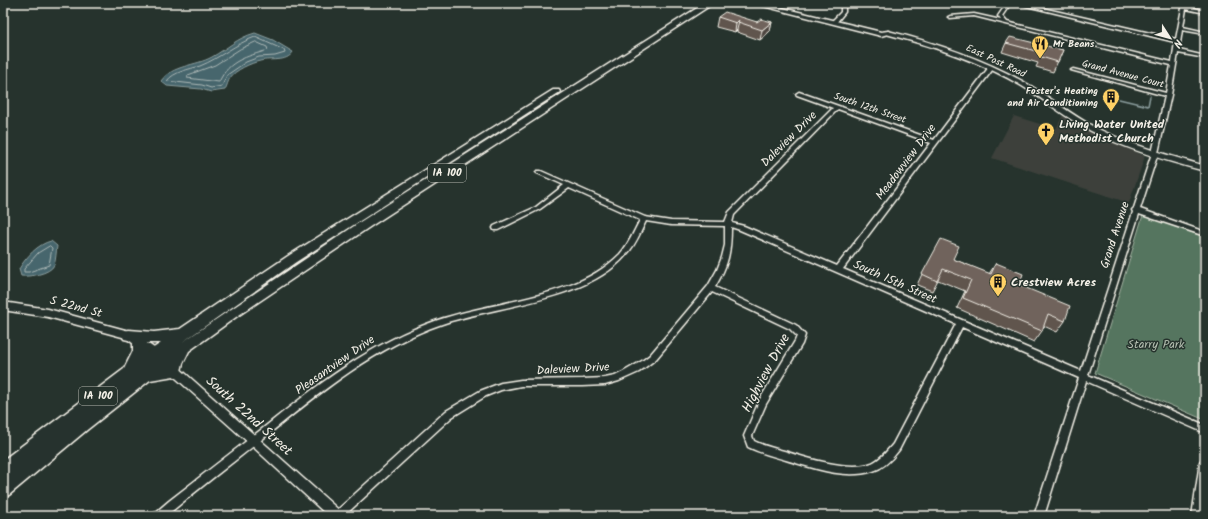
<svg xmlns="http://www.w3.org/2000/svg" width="1208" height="519" font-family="Kalam,sans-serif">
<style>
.built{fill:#3c413b}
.green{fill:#55755e;stroke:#a4b3a3}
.water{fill:#46666d;stroke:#8c9e9e}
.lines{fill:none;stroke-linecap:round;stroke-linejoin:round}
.shore{stroke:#aeb9b7;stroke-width:1}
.stream{stroke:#8c9e9e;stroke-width:1.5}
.minor-casing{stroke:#f4f1e8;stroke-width:3}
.tertiary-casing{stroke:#f4f1e8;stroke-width:3}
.secondary-casing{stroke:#f4f1e8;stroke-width:3}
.trunk-casing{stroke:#f4f1e8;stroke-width:3}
.minor{fill:#26332d;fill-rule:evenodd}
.tertiary{fill:#26332d;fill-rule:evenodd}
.secondary{fill:#26332d;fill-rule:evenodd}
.trunk{fill:#26332d;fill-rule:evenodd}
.wall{fill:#60554e;stroke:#f4f1e8}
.shaded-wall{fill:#4e4540;stroke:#f4f1e8}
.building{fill:#70635b;stroke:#f4f1e8}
.labels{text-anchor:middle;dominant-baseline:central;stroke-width:3;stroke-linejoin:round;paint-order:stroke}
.far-poi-label{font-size:10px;font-weight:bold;fill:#f4f1e8;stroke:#26332d;text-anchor:start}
.far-street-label{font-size:10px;fill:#f4f1e8;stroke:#26332d}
.shield{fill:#26332d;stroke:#b6b8b0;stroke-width:1}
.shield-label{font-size:11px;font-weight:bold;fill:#f4f1e8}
.poi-label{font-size:12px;font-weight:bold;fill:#f4f1e8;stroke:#26332d;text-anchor:start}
.street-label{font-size:12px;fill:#f4f1e8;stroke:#26332d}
.park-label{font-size:12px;fill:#b4bfb1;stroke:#26332d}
.near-street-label{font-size:14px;fill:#f4f1e8;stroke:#26332d}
</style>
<rect width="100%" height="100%" fill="#26332d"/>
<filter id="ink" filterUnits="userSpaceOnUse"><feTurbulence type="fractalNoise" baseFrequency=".025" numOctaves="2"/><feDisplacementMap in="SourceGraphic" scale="8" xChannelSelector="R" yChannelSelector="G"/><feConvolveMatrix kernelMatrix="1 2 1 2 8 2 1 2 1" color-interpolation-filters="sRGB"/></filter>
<g filter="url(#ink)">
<!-- built -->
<path class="built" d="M1063,115L1087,130L1145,156L1129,203L992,158L1014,116L1056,129Z"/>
<!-- green -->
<path class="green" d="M1143,215L1205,237V420L1095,373Z"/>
<!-- water -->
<path class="water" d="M255,33L273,40L293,52C286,63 271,58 260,61C251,63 235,70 230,78C228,81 227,86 225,90L211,92L201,89L167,86L161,81C172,65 196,66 212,57C228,48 237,38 255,33Z
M51,241L57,246C56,252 56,260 54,265C50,274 29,277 21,276L19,269C26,257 38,244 51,241Z"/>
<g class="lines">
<!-- shore -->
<path class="shore" d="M255,37L284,50L285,53L275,56L259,57L246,62L227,75L222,86L211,88L202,85L167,81C173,72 190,69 200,66C220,58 235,44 255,37Z
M256,42L267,47L268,50C246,57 229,60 219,82L187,78L188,75L215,65L240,49Z
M50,246L52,248L49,265L29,272H24V269L38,253Z"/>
<!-- stream -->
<path class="stream" d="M1119,99L1148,106L1150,96"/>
<!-- minor casing -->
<g class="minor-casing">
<path id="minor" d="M841,3H845V12L836,23H832V21L841,12Z
M1007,3H1011L1002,16L1007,22L1172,62L1175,42L1014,3H1021L1176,39L1183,3H1187V6L1205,11V13L1186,9L1183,27L1205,32V34L1182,30L1179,50L1205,56V58L1178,53L1171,95L1158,153L1140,209L1205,232V236L1139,214L1088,375L1205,425V433L1086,381L1044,516H1034L1079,378L962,327L899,450C892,459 884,468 873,471C845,480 813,468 786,460C773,456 760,453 748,447L744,436L760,399L795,341L797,336L790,329L712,292L656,359L639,372L619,381L605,385L582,386H521L501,390L486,396L452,417L344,516H332L334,513L446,411L480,391L501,383L521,380L582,379L605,378L615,376L623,372L642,361L650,355L708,286L717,270L722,257L725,245V226L671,225L646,221C640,233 635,246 626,255C587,301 498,305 442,324C375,347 319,393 265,437C232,463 198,489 166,516H153L155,513L169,501C200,477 231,453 262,429C316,386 372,342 438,320C496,300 576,299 620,254C629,244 634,231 640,220L569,188L540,209L498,230H494L493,228L494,226L536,207L564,185L537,173L536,172L537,171H541L645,217L671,221L725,222L729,212L833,108L797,95L796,94L799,92L934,140L989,67H993V69L843,269L1081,371L1133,212L1132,210L1134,208L1152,153L1165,96L1071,70L1073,69L1166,93L1171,65L974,16L950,18L948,17L950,16L974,14L1001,20L998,16ZM838,109L931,143L837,266L744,226L732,223L734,215ZM731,227L740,230L956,324L893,444C887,451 881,459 872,463C850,472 806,458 784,451C774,448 764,446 754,441L752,436L766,404L802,344L805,335L796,325L715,287C728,265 731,253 731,227Z
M1205,458V494L1202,516H1192L1200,462L1202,459Z"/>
</g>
<!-- tertiary casing -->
<g class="tertiary-casing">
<path id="tertiary" d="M888,31C936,43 981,58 1024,82C1049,96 1071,115 1096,128C1131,145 1168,155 1205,166V171C1166,161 1126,149 1091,131C1066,118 1045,100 1022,86C980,61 933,46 886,34L885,33Z
M3,302L48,309L129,331L163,354L164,357L163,360L159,361L155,360L126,338L48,317L3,310Z
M172,364L176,365L341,512L343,516H328L250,444L168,371L167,368L168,365Z"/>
</g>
<!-- secondary casing -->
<g class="secondary-casing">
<path id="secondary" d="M751,3H762L881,32L888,31L891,33L881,36Z"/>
</g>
<!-- trunk casing -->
<g class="trunk-casing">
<path id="trunk" d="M705,3H714L371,226L236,317L189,351L183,363L180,375L150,380L88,429L9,495L3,498V480L8,475L3,477V460L124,369L133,351V341L124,339L122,335L124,331L129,330L154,332L180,329L288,256L553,90H559L560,92L296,262L181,343L363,220ZM146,343H161L146,353Z
M777,3H785L786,4L782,6Z"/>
</g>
<!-- minor -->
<use href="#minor" class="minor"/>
<!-- tertiary -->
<use href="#tertiary" class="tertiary"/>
<!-- secondary -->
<use href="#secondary" class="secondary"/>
<!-- trunk -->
<use href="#trunk" class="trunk"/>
</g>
<!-- wall -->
<path class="wall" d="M718,17L757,22H772L770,31L760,40L737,32V30L735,32L716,27Z
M1006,43L1063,50L1053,72L1036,67L1038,63L1002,52Z
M953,259L989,274L996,263L1019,285L1065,321L1057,332L1044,326L1042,331L1034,342L957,308L965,291L938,280L932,291L917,285L922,274Z"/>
<!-- shaded-wall -->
<path class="shaded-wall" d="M739,20L737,30L735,32L736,23Z
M772,22L770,31L760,40L762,30Z"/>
<!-- building -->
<path class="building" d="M725,12L757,22L761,19L772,22L762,30L738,22L739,20L736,23L718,17Z
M1010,37L1063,50L1058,62L1041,57L1043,53L1006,43Z
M941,239L959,246L953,259L991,274L996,263L1023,274L1019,285L1070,306L1065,321L1048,314L1042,331L963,298L971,280L943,269L937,281L922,274Z"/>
</g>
<!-- icons -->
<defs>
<g id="restaurant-pin" transform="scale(0.9)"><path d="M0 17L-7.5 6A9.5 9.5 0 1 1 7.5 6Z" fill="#ffd166" stroke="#26332d"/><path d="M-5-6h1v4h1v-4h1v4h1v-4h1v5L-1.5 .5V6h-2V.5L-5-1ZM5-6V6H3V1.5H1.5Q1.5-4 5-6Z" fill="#111"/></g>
<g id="building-pin" transform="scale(0.9)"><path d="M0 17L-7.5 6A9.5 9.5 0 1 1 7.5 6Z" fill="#ffd166" stroke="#26332d"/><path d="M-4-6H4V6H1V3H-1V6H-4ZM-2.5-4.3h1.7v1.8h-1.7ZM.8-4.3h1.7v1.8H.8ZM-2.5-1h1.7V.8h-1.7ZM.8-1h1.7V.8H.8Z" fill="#111"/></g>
<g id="church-pin" transform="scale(0.9)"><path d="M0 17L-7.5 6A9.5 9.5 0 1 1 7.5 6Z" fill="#ffd166" stroke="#26332d"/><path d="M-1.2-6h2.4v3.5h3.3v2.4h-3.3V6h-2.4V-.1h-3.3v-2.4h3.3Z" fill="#111"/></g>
</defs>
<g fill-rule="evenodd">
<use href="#restaurant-pin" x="1040" y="44"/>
<use href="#building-pin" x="1111" y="97"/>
<use href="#church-pin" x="1046" y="131"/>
<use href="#building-pin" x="998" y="282"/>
</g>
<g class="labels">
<!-- far-poi labels -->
<g class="far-poi-label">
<text x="1053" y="44">Mr Beans</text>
<text x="1098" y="91" text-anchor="end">Foster's Heating<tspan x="1098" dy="12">and Air Conditioning</tspan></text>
</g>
<!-- far-street labels -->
<g class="far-street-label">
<text transform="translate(996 61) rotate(25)">East Post Road</text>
<text transform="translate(1123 74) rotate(15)">Grand Avenue Court</text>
<text transform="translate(870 108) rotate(19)">South 12th Street</text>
</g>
<!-- shield labels -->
<g class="shield">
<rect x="428" y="164" width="38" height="18" rx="3"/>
<rect x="79" y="387" width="38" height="18" rx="3"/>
</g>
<g class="shield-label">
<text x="447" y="173">IA 100</text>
<text x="98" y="396">IA 100</text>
</g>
<!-- poi labels -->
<g class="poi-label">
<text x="1059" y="124">Living Water United<tspan x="1059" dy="14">Methodist Church</tspan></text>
<text x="1011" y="282">Crestview Acres</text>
</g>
<!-- street labels -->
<g class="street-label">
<text transform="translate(789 139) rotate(-45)">Daleview Drive</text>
<text transform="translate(906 162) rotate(-53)">Meadowview Drive</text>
<text transform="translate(1115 235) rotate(-72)">Grand Avenue</text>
<text transform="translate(895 282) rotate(24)">South 15th Street</text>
<text transform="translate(76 307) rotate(15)">S 22nd St</text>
<text transform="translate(335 365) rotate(-35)">Pleasantview Drive</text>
<text transform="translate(573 369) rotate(-3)">Daleview Drive</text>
</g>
<!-- park labels -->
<g class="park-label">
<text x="1156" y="344">Starry Park</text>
</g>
<!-- near-street labels -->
<g class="near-street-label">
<text transform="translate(766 373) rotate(-62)">Highview Drive</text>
<text transform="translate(249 416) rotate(42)">South 22nd Street</text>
</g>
</g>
<!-- margin -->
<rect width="1208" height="519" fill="none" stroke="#26332d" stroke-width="16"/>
<rect x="8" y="8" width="1192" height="503" fill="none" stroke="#f4f1e8" stroke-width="1.5" filter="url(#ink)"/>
<!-- north arrow -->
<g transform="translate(1170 38) rotate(126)" stroke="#26332d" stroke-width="3" paint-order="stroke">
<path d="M0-3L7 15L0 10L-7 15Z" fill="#f4f1e8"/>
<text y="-6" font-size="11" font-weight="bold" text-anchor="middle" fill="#f4f1e8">N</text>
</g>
</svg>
